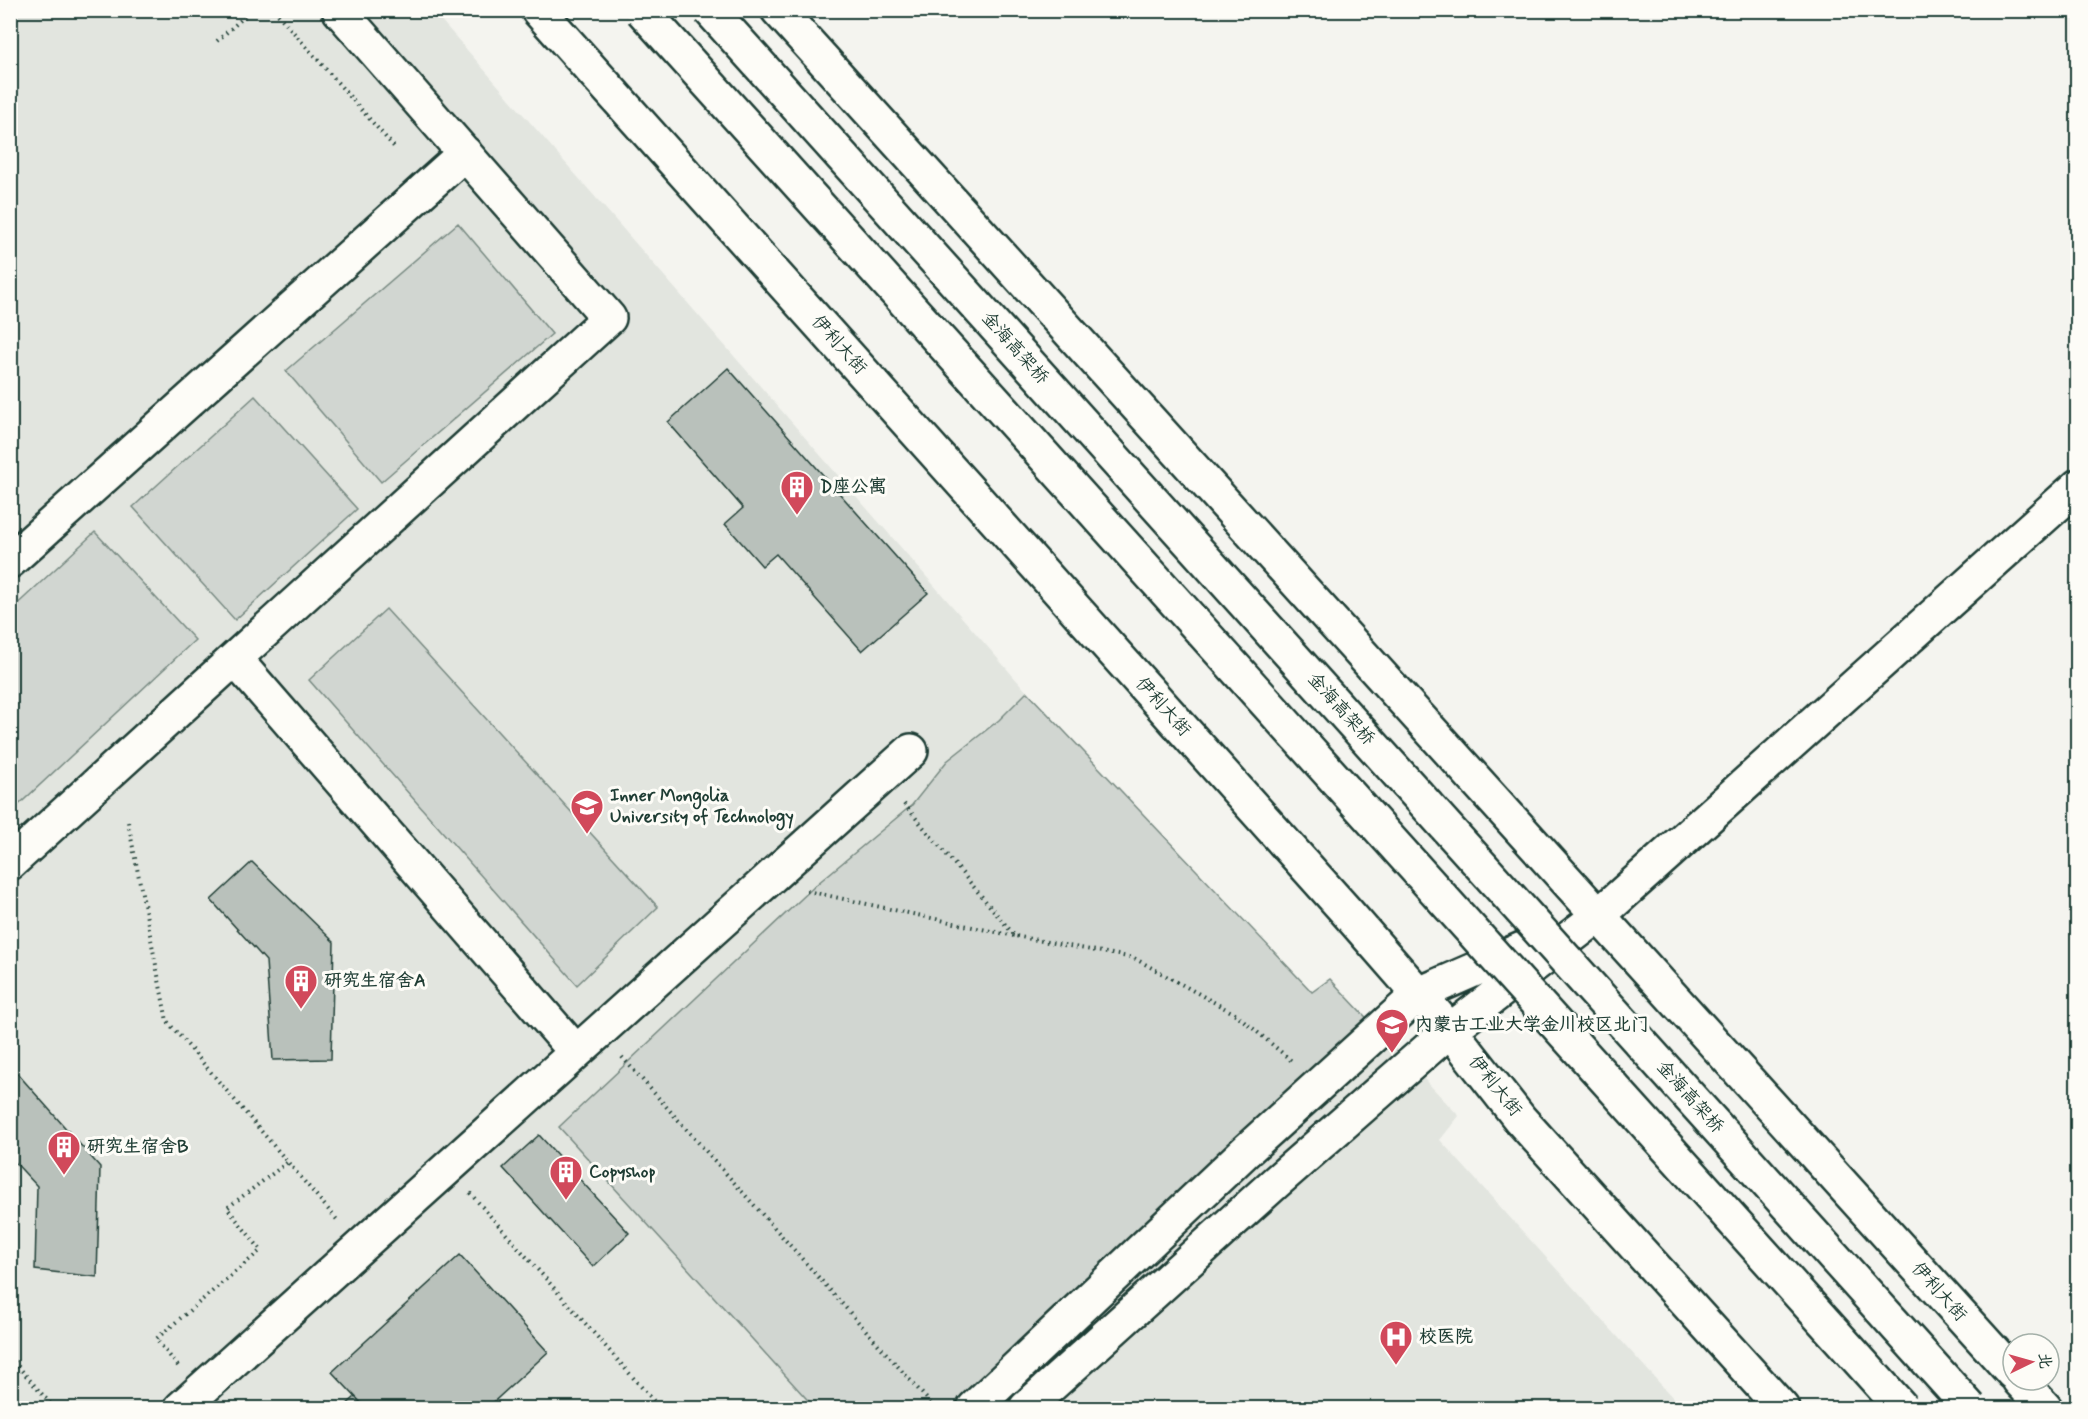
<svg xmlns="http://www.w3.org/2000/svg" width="2088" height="1419" font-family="Mynerve,'LXGW WenKai TC',sans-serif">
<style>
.built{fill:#e2e5df}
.green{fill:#d1d6d1;stroke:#788a82;stroke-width:1.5}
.building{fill:#b9c1bb;stroke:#1f3d34;stroke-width:1.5}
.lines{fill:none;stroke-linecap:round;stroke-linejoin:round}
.minor-casing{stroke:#1f3d34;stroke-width:38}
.major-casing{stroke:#1f3d34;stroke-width:38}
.path{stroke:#1f3d34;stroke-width:4;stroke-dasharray:1.5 4.5;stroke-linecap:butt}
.minor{stroke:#fdfcf7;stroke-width:33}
.major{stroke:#fdfcf7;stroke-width:33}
.highway-bridge-casing{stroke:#1f3d34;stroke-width:38;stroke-linecap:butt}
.highway-bridge{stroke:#fdfcf7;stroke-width:33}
.labels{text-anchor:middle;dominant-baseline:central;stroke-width:6;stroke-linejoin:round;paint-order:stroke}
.street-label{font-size:18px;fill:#1f3d34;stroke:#fdfcf7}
.poi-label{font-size:18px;font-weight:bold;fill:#1f3d34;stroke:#fdfcf7;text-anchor:start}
</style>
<rect width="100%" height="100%" fill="#f4f4ef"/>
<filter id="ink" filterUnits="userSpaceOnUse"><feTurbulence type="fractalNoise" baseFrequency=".0167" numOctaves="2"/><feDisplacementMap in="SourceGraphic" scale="12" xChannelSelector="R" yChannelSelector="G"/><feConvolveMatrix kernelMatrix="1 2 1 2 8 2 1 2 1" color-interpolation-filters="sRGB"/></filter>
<g filter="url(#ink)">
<!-- built -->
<path class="built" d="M10,11H433L1027,692L1312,992L1330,979L1459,1116L1440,1140L1682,1408H11Z"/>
<!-- green -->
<path class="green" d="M458,223L552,334L381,482L286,371Z
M255,396L357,509L235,620L133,507Z
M95,532L195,640L11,812V610Z
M386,609L658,907L577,985L309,680Z
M1027,692L1312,992L1330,979L1378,1030L974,1408H815L559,1127L817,884L912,805L947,761L999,720Z"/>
<!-- building -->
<path class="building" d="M728,368L928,593L862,651L776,554L762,566L725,524L743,508L668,422Z
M252,862L334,942L331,1059L273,1060L266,961L211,900Z
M17,1073L100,1167L97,1277L35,1270L37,1186L10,1157V1079Z
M539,1135L629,1233L593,1267L503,1168Z
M460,1255L548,1352L487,1408H366L332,1372Z
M355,1397L366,1408H343Z"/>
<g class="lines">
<!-- minor casing -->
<g class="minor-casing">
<path id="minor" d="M10,561L465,153
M235,659L576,1052
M10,863L609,318L339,10
M181,1408L911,751
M974,1408L1246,1151L1419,994L1522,949
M1026,1408L1275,1183L1450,1030L1598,916L2078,486"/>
</g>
<!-- major casing -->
<g class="major-casing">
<path id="major" d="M538,10L1346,911L1450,1030L1520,1119L1782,1408
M778,10L2013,1373
M2019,1380L2045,1408"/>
</g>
<!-- path -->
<path class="path" d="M274,10L395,148
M217,41L252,10
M904,804L1015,936L1134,958L1237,1015L1293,1062
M128,822L167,1021L339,1222
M807,891L1014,936
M622,1057L935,1408
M470,1193L660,1408
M10,1357L54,1408
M178,1366L156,1339L261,1250L227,1208L288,1162"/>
<!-- minor -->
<use href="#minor" class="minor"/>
<!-- major -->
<use href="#major" class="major"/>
<!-- highway-bridge casing -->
<g class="highway-bridge-casing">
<path id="highway-bridge" d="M642,10L1902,1408
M710,10L1970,1408"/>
</g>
<!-- highway-bridge -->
<use href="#highway-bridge" class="highway-bridge"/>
</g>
</g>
<!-- icons -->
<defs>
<g id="building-pin" transform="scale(1.725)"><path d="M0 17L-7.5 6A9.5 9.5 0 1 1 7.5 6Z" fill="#d1495b" stroke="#fdfcf7"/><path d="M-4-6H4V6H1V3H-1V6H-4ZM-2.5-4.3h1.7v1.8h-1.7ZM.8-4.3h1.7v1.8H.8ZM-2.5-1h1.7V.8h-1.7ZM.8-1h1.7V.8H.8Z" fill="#fff"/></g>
<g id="university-pin" transform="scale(1.725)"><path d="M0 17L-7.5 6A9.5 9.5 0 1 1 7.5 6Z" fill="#d1495b" stroke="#fdfcf7"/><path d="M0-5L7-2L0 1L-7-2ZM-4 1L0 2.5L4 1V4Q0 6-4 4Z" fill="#fff"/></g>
<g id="hospital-pin" transform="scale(1.725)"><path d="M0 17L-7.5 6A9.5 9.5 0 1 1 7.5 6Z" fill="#d1495b" stroke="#fdfcf7"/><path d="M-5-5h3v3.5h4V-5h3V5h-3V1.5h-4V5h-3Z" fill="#fff"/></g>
</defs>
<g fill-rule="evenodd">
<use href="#building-pin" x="797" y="487"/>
<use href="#university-pin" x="587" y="806"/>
<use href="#building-pin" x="301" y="981"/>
<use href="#university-pin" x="1392" y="1025"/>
<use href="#building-pin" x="64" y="1147"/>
<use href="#building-pin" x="566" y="1172"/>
<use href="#hospital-pin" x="1396" y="1337"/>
</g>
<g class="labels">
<!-- street labels -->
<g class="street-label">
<text transform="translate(839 345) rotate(48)">伊利大街</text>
<text transform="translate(1015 348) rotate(48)">金海高架桥</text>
<text transform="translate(1163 707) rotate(48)">伊利大街</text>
<text transform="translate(1341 709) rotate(48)">金海高架桥</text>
<text transform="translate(1495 1086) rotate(51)">伊利大街</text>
<text transform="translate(1690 1097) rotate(48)">金海高架桥</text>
<text transform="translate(1939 1292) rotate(48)">伊利大街</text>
</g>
<!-- poi labels -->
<g class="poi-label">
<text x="820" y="487">D座公寓</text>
<text x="610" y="796">Inner Mongolia<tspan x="610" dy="21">University of Technology</tspan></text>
<text x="324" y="981">研究生宿舍A</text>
<text x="1415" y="1025">内蒙古工业大学金川校区北门</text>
<text x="87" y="1147">研究生宿舍B</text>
<text x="589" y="1172">Copyshop</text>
<text x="1419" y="1337">校医院</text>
</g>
</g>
<!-- margin -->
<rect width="2088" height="1419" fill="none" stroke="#fdfcf7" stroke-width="36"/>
<rect x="18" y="18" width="2052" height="1383" fill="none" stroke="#1f3d34" stroke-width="2" filter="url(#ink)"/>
<!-- north arrow -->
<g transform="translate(2031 1362) rotate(85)"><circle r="28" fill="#fdfcf7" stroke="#a4b0a9" stroke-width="1.5"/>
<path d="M0-4.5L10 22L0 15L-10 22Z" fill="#d1495b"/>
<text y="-9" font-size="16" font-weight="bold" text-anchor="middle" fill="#1f3d34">北</text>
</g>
</svg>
